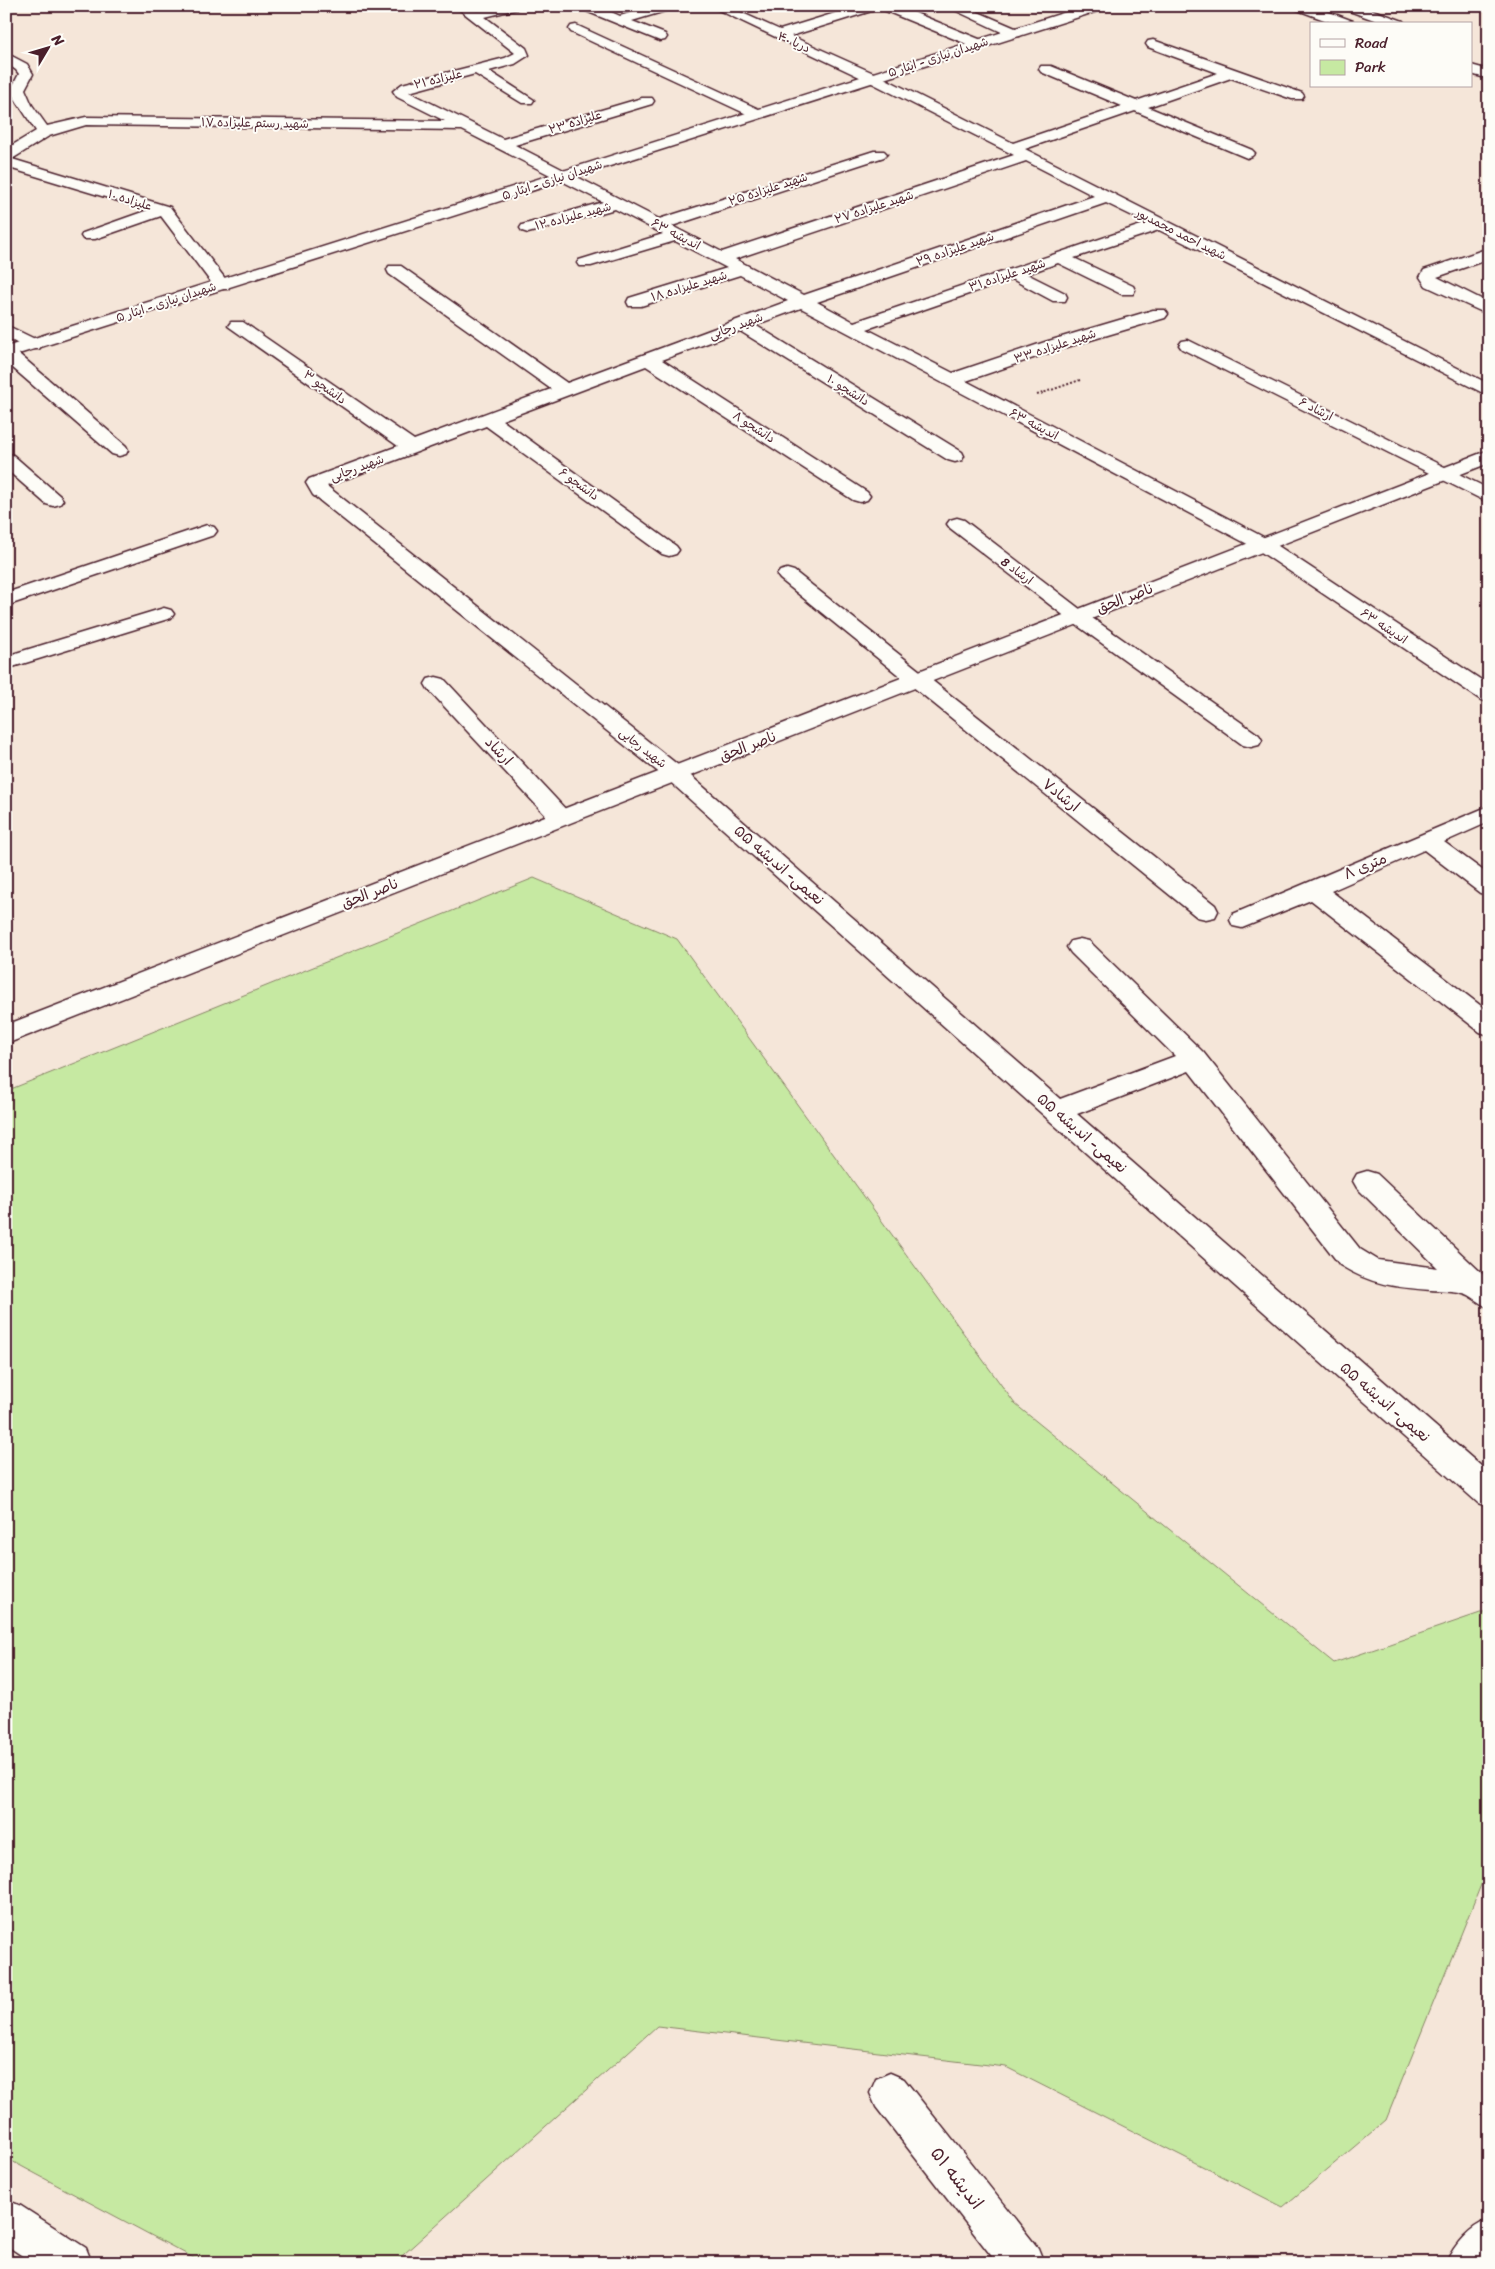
<svg xmlns="http://www.w3.org/2000/svg" width="1495" height="2269" font-family="Sriracha,'Playpen Sans Arabic',sans-serif">
<style>
.green{fill:#c6e9a2;stroke:#888466}
.lines{fill:none;stroke-linecap:round;stroke-linejoin:round}
.minor-casing{stroke:#4a1f2b;stroke-width:3}
.tertiary-casing{stroke:#4a1f2b;stroke-width:3}
.primary-casing{stroke:#4a1f2b;stroke-width:3}
.path{stroke:#4a1f2b;stroke-width:2;stroke-dasharray:2 2;stroke-linecap:butt}
.minor{fill:#fdfcf7;fill-rule:evenodd}
.tertiary{fill:#fdfcf7;fill-rule:evenodd}
.primary{fill:#fdfcf7;fill-rule:evenodd}
.labels{text-anchor:middle;dominant-baseline:central;stroke-width:4;stroke-linejoin:round;paint-order:stroke}
.far-street-label{font-size:12px;fill:#4a1f2b;stroke:#fdfcf7}
.street-label{font-size:15px;fill:#4a1f2b;stroke:#fdfcf7}
.near-street-label{font-size:18px;fill:#4a1f2b;stroke:#fdfcf7}
</style>
<rect width="100%" height="100%" fill="#f5e6d9"/>
<filter id="ink" filterUnits="userSpaceOnUse"><feTurbulence type="fractalNoise" baseFrequency=".02" numOctaves="2"/><feDisplacementMap in="SourceGraphic" scale="10" xChannelSelector="R" yChannelSelector="G"/><feConvolveMatrix kernelMatrix="1 2 1 2 8 2 1 2 1" color-interpolation-filters="sRGB"/></filter>
<g filter="url(#ink)">
<!-- green -->
<path class="green" d="M534,878L677,939L1015,1404L1334,1663L1489,1610V1865L1386,2120L1283,2207L1006,2067L657,2026L394,2263H203L6,2158V1091Z"/>
<g class="lines">
<!-- minor casing -->
<g class="minor-casing">
<path id="minor" d="M455,6H470L477,11L496,6H518L517,9L485,17L526,48L529,55L515,64L489,71L534,100L532,103H522L475,74L409,92L503,139L642,98H652L654,101L652,104L515,145L659,219L874,151H884L887,154L884,157L672,226L722,252L1014,155L868,81L710,6H727L780,30L858,6H879L878,9L791,36L878,75L1013,143L1122,106L1041,72L1039,69L1041,66H1051L1136,101L1218,73L1148,47L1146,44L1148,41L1153,40L1302,93L1304,96L1302,99H1292L1231,78L1148,107L1252,150L1255,153L1252,156L1247,158L1135,111L1025,149L1489,384V396L1159,230L1074,258L1133,286L1135,290L1133,294H1121L1058,263L1027,274L1065,293L1067,297L1065,301H1053L1012,279L867,329L953,373L1045,342L1153,310H1165L1168,314L1165,318L1057,350L966,381L1269,540L1489,685V702L1481,700L1255,548L801,308L755,325L962,452L964,456L962,460L955,462L948,460L740,331L662,360L867,492L870,496L867,500L860,502L853,500L646,366L502,420L676,546L679,550L676,554L669,556L662,554L486,426L327,486L683,769L1060,1099L1175,1056L1071,953L1067,947L1071,941L1080,939L1089,941L1203,1052L1360,1249L1378,1260L1438,1268L1357,1188L1353,1181L1357,1174L1367,1171L1377,1174L1489,1280V1308C1479,1304 1470,1294 1462,1293C1453,1290 1441,1291 1431,1290C1394,1287 1372,1285 1340,1265L1189,1071L1077,1114L1489,1473V1507L1478,1503L667,779L313,495L306,483L309,479L398,446L228,326L231,322H243L414,440L551,389L389,274L387,270L389,266H401L567,383L788,301L740,275L641,306H629L627,302L629,298L727,268L675,241L591,266H579L577,263L579,260L663,234L615,209L528,233L522,231L520,228L522,225L603,202L462,130L86,125L49,136L12,159L170,207L230,285L228,289H216L161,216L95,239H83L81,236L83,233L148,210L6,167V149L36,131L12,94L11,89L19,74L16,70L6,63V53L27,64L33,74L25,89L32,105L47,126L86,117L445,121L397,97L393,91L402,84L505,58L515,53ZM1026,161L1094,196L804,295L735,259ZM1106,203L1147,223L854,322L817,302Z
M580,6H598L620,16L652,6H673L672,9L632,21L665,34L667,37L665,40L660,41L581,9Z
M880,6H898L984,41L986,44L984,47H974L881,9Z
M946,6H964L1020,30L1022,33L1020,36H1010Z
M576,25L763,111L765,114L758,118L753,117L571,32L569,29L571,26Z
M1489,248V259L1437,277L1489,303V315L1426,286L1420,277L1424,270Z
M6,325L39,341L42,345L39,349H27L6,337Z
M1188,340L1489,489V503L1182,349L1179,345L1182,341Z
M6,348L13,349L126,446L128,450L126,454L119,456L112,454L6,362Z
M6,453L13,455L60,496L63,500L60,504L53,506L46,504L6,469Z
M957,518L964,520L1085,613L1259,735L1262,740L1259,745L1251,747L1243,745L1071,621L950,528L947,524L950,520Z
M207,525L214,527L217,531L214,535L6,606V593Z
M787,569L794,571L1215,905L1218,911L1215,917L1206,919L1197,917L780,579L777,575L780,571Z
M164,608L171,610L174,614L171,618L6,669V656Z
M436,677L444,679L569,813L573,818L569,823L561,825L553,823L428,689L425,684L428,679Z
M1489,806V822L1444,842L1489,875V895L1480,893L1424,850L1331,891L1489,1012V1035L1480,1032L1311,900L1242,928L1233,926L1230,920L1233,914Z
M890,2073L904,2079L1038,2248L1044,2263H997L876,2107L870,2093L876,2079Z
M6,2200L21,2206L86,2248L92,2263H33L6,2245Z
M1489,2219V2263H1446C1455,2243 1469,2228 1489,2219Z"/>
</g>
<!-- tertiary casing -->
<g class="tertiary-casing">
<path id="tertiary" d="M1085,6H1105L1104,9L6,358V347Z
M1489,450V463L6,1044V1025Z"/>
</g>
<!-- primary casing -->
<g class="primary-casing">
<path id="primary" d="M1294,6H1313L1353,21L1355,24H1335L1295,9Z
M1343,6H1362L1403,21L1405,24H1385L1344,9Z
M1471,65L1489,70V79L1471,74Z"/>
</g>
<!-- path -->
<path class="path" d="M1037,395L1080,380"/>
<!-- minor -->
<use href="#minor" class="minor"/>
<!-- tertiary -->
<use href="#tertiary" class="tertiary"/>
<!-- primary -->
<use href="#primary" class="primary"/>
</g>
</g>
<g class="labels">
<!-- far-street labels -->
<g class="far-street-label">
<text transform="translate(794 42) rotate(24)">دریا ۴۰</text>
<text transform="translate(938 57) rotate(-18)">شهیدان نیازی - ایثار ۵</text>
<text transform="translate(438 79) rotate(-14)">علیزاده ۲۱</text>
<text transform="translate(575 122) rotate(-17)">علیزاده ۲۳</text>
<text transform="translate(255 123) rotate(1)">۱۷ شهید رستم علیزاده</text>
<text transform="translate(552 180) rotate(-18)">شهیدان نیازی - ایثار ۵</text>
<text transform="translate(768 189) rotate(-18)">شهید علیزاده ۲۵</text>
<text transform="translate(130 200) rotate(17)">علیزاده ۱۰</text>
<text transform="translate(874 207) rotate(-18)">شهید علیزاده ۲۷</text>
<text transform="translate(573 216) rotate(-15)">شهید علیزاده ۱۲</text>
<text transform="translate(676 234) rotate(28)">اندیشه ۶۳</text>
<text transform="translate(1181 234) rotate(27)">شهید احمد محمدپور</text>
<text transform="translate(955 249) rotate(-19)">شهید علیزاده ۲۹</text>
<text transform="translate(1007 275) rotate(-18)">شهید علیزاده ۳۱</text>
<text transform="translate(689 286) rotate(-17)">شهید علیزاده ۱۸</text>
<text transform="translate(166 302) rotate(-18)">شهیدان نیازی - ایثار ۵</text>
<text transform="translate(736 326) rotate(-20)">شهید رجایی</text>
<text transform="translate(1055 346) rotate(-18)">شهید علیزاده ۳۳</text>
<text transform="translate(325 387) rotate(35)">دانشجو ۳</text>
<text transform="translate(848 390) rotate(32)">دانشجو ۱۰</text>
<text transform="translate(1316 409) rotate(27)">ارشاد ۶</text>
<text transform="translate(1034 424) rotate(28)">اندیشه ۶۳</text>
<text transform="translate(754 427) rotate(33)">دانشجو ۸</text>
<text transform="translate(357 468) rotate(-20)">شهید رجایی</text>
<text transform="translate(579 484) rotate(36)">دانشجو ۶</text>
<text transform="translate(1017 571) rotate(37)">ارشاد 8</text>
<text transform="translate(1384 626) rotate(34)">اندیشه ۶۳</text>
<text transform="translate(643 748) rotate(38)">شهید رجایی</text>
</g>
<!-- street labels -->
<g class="street-label">
<text transform="translate(1125 598) rotate(-21)">ناصر الحق</text>
<text transform="translate(748 746) rotate(-21)">ناصر الحق</text>
<text transform="translate(499 751) rotate(47)">ارشاد</text>
<text transform="translate(1061 795) rotate(39)">ارشاد۷</text>
<text transform="translate(779 865) rotate(41)">نعیمی- اندیشه ۵۵</text>
<text transform="translate(1365 866) rotate(-23)">۸ متری</text>
<text transform="translate(370 893) rotate(-21)">ناصر الحق</text>
<text transform="translate(1082 1133) rotate(41)">نعیمی- اندیشه ۵۵</text>
<text transform="translate(1385 1402) rotate(41)">نعیمی- اندیشه ۵۵</text>
</g>
<!-- near-street labels -->
<g class="near-street-label">
<text transform="translate(957 2178) rotate(52)">اندیشه ۵۱</text>
</g>
</g>
<!-- margin -->
<rect width="1495" height="2269" fill="none" stroke="#fdfcf7" stroke-width="25"/>
<rect x="12" y="12" width="1470" height="2244" fill="none" stroke="#4a1f2b" stroke-width="2" filter="url(#ink)"/>
<!-- legend -->
<rect x="1310" y="22" width="162" height="65" fill="#fdfcf7" stroke="#b5a4a5"/>
<rect x="1320" y="39" width="25" height="8" fill="#fdfcf7" stroke="#b5a4a5"/>
<text x="1355" y="48" font-size="15" fill="#4a1f2b">Road</text>
<rect x="1320" y="60" width="25" height="15" fill="#c6e9a2" stroke="#b5a4a5"/>
<text x="1355" y="72" font-size="15" fill="#4a1f2b">Park</text>
<!-- north arrow -->
<g transform="translate(48 48) rotate(52)" stroke="#fdfcf7" stroke-width="4" paint-order="stroke">
<path d="M0-4L9 19L0 12L-9 19Z" fill="#4a1f2b"/>
<text y="-8" font-size="14" font-weight="bold" text-anchor="middle" fill="#4a1f2b">N</text>
</g>
</svg>
